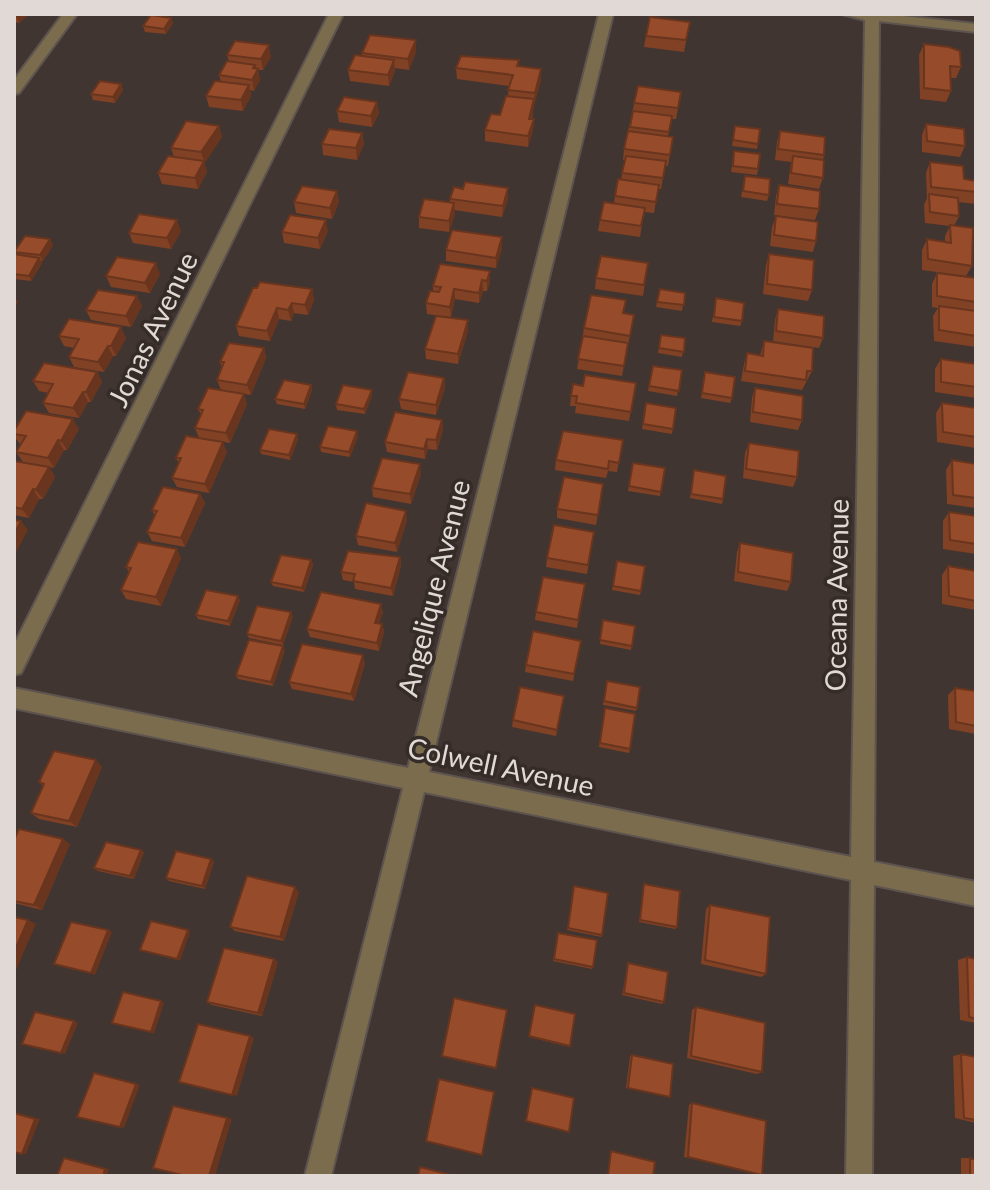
<svg xmlns="http://www.w3.org/2000/svg" width="990" height="1190" font-family="Lato,sans-serif">
<style>
.lines{fill:none;stroke-linecap:round;stroke-linejoin:round}
.minor-casing{stroke:#5d534f;stroke-width:4}
.minor{fill:#7b6c4d;fill-rule:evenodd}
.wall{fill:#814125}
.shaded-wall{fill:#69351e}
.building{fill:#964c2b;stroke:#69351e;stroke-width:2}
.labels{text-anchor:middle;dominant-baseline:central;stroke-width:7;stroke-linejoin:round;paint-order:stroke}
.street-label{font-size:28px;fill:#e0d9d6;stroke:#352b27}
</style>
<rect width="100%" height="100%" fill="#403531"/>
<g class="lines">
<!-- minor casing -->
<g class="minor-casing">
<path id="minor" d="M63,14H77L19,93L14,94V80Z
M329,14H343L21,673L14,675V645Z
M599,14H613L429,772L851,857L865,20L842,14H885L976,24V32L879,21L874,862L976,882V906L874,885L872,1176H846L851,880L424,792L331,1176H305L403,788L14,708V688L408,768Z"/>
</g>
<!-- minor -->
<use href="#minor" class="minor"/>
</g>
<!-- wall -->
<path class="wall" d="M14,14H29L19,23L14,22Z
M171,18L173,23L166,34L145,32L143,26Z
M690,22L684,52L644,47L646,36Z
M416,40V52L409,70L395,68V71L389,86L350,81L348,70L362,56V53Z
M924,44L961,67L956,78H950L951,91L946,102L920,99L919,55Z
M227,55L271,57L263,70H258L260,80L254,91L250,90L251,96L243,111L209,107L206,96L221,82L219,75L229,61Z
M519,60V66L541,80L534,103L532,119H534L533,130L528,147L485,141V130L500,115L508,96L509,86L457,79L456,68Z
M121,84L123,90L115,103L93,100L91,94Z
M638,86L681,92L676,119H671L668,136L673,137L668,166H665L661,189H658L654,213L644,212L640,237L598,231L600,220L614,204L615,196L621,179L625,160H623L624,149Z
M377,102L379,113L372,127L339,122L337,111Z
M926,124L965,146L960,157L922,152V135Z
M219,126L222,137L204,163L207,172L198,189L162,184L158,173L174,157L171,148Z
M735,126L758,144L757,149L732,146Z
M780,131L824,155L823,160V178L819,189L788,184L791,162L775,160L777,142Z
M362,133L364,144L357,160L323,155L322,144Z
M734,151L758,169L757,175L731,172Z
M930,162L964,179L976,181V204L958,202L959,216L954,226L972,266L966,276L922,270V250L927,239L945,242V236L950,226L925,223L924,205L927,198L926,173Z
M745,176L769,195L767,201L741,197Z
M779,185L819,209L815,220L774,215L776,196Z
M337,191L339,202L332,219L296,213L294,202Z
M450,199H508L502,217L454,210L455,214L449,232L419,228V217L450,202Z
M776,216L816,241L813,252L770,246L772,227Z
M181,231L171,249L133,243L129,233Z
M328,231L320,249L284,243L282,232Z
M502,237V248L496,268L446,261V250Z
M53,245L43,261L41,260L42,263L31,281L14,279V254H16L14,252Z
M769,254L812,290L808,301L763,294L766,265Z
M648,263L643,296L595,289L596,278Z
M440,264L490,282L487,291H483L479,303L455,299L451,317L427,314L426,303L433,291V286Z
M937,273L976,278V347L934,341L933,316L938,308L932,307V284Z
M160,274L150,293L111,287L106,276Z
M312,289L314,300L308,315L294,313L291,321L279,319L270,341L239,336L236,326Z
M660,289L685,293L682,311L656,307Z
M716,298L742,321L740,326L712,322Z
M142,306L131,327L91,320L86,310Z
M778,309L823,338L819,348L773,341L775,320Z
M624,313L634,315L622,376L577,369L584,328Z
M468,331L458,364L426,359L425,349Z
M661,335L685,338L682,357L658,353Z
M59,336L126,338L116,356H113L104,372L74,367L69,357L74,348L64,346Z
M764,341L812,371L802,390L741,381L744,364L747,353L760,356Z
M264,348L266,358L251,395L221,390L217,380L222,368L220,362Z
M941,359L976,364V398L935,392V369Z
M653,366L682,370L677,396L648,391Z
M97,372L102,382L91,402H88L79,418L49,413L43,403L49,393L39,391L33,381Z
M705,372L732,398L730,403L701,398Z
M444,378L445,388L436,415L401,409L399,399Z
M636,383L629,421L575,413L576,406H570L571,396L583,386Z
M311,385L312,390L305,409L277,404L275,399Z
M755,388L802,420L798,430L750,422L752,398Z
M372,390V395L365,414L337,410L336,404Z
M646,403L676,408L672,434L642,429Z
M942,403L976,408V448L937,442L936,413Z
M247,404L230,443L199,438L195,428L201,415L198,409Z
M442,420L443,430L437,450L428,449L425,459L387,452L385,442Z
M79,429L67,450H64L54,468L23,462L16,452L21,444L19,443L14,436V431Z
M358,436L350,457L321,452L320,447Z
M298,439L290,460L261,454L260,450Z
M623,440L617,472L608,471L606,478L555,470L556,460Z
M749,443L797,477L793,487L743,478L745,453Z
M227,452L209,493L177,487L172,478L179,463L176,458Z
M952,460L976,464V508L947,504L946,470Z
M14,461L49,467L55,477L43,499H39L29,518L14,515Z
M633,463L665,468L660,496L628,491Z
M694,470L723,499L722,504L690,498Z
M421,474L411,504L373,497L372,488Z
M603,484L596,525L557,518V509Z
M200,494L205,503L185,547L152,541L147,532L155,516L152,510Z
M949,512L976,516V554L943,549V521Z
M407,520L397,552L358,545L356,536Z
M594,532L587,574L546,567L547,558Z
M740,543L791,582L787,591L734,581L737,552Z
M400,557L401,566L393,596L355,589L354,582L343,580L341,572Z
M181,558L161,606L126,599L121,590L129,572L126,567Z
M311,560L313,565L304,592L273,586L271,582Z
M617,561L641,591L640,595L612,590Z
M948,566L976,571V610L942,604V575Z
M585,584L577,628L535,620L536,612Z
M240,600L230,626L198,619L196,615Z
M383,612L379,623L382,624L384,632L379,651L310,637L307,629Z
M293,616L283,645L249,638L247,634Z
M603,620L635,626L631,650L600,644Z
M581,641L573,681L525,672L526,665Z
M285,650L273,686L238,679L236,675Z
M365,663L354,701L292,689L289,682Z
M607,681L637,708L636,711L603,705Z
M955,688L976,691V734L949,729L948,695Z
M564,696L556,736L512,727L513,720Z
M605,708L630,749L629,753L599,747Z
M102,767L77,827L39,819L31,813L43,786L39,782Z
M14,840L70,844L42,910L14,903Z
M144,852L134,879L98,871L94,868Z
M211,859L214,862L205,889L169,881L166,878Z
M644,884L677,927L675,929L639,922Z
M574,886L602,935L601,937L567,930Z
M299,892L284,941L235,931L230,927Z
M710,905L766,974L761,977L701,964L706,909Z
M558,933L593,967L592,969L553,961Z
M967,957L976,959V1023L960,1020L958,960Z
M278,962L262,1016L212,1005L207,1002Z
M628,963L664,1002L662,1004L622,995Z
M535,1005L570,1046L569,1047L529,1037Z
M696,1007L762,1072L757,1074L687,1058L692,1010Z
M507,1010L496,1069L443,1057L442,1056Z
M961,1054L976,1057V1123L955,1118L953,1056Z
M632,1055L670,1097L626,1088L630,1056Z
M692,1103L762,1175L684,1157L689,1105Z
M961,1158H970L976,1176H961Z"/>
<!-- shaded-wall -->
<path class="shaded-wall" d="M15,14H29L19,23Z
M171,18L173,23L166,34L164,29Z
M416,40V52L409,70L408,59Z
M269,45L271,57L263,70L261,59Z
M394,60L395,71L389,86L388,75Z
M255,65L257,71L258,69L260,80L254,91L252,80L253,68Z
M541,69V80L528,130L529,119Z
M121,84L123,90L115,103L113,97Z
M249,85L251,96L243,111L241,100Z
M377,102L379,113L372,127L371,116Z
M534,119L533,130L528,147V136Z
M219,126L222,137L205,163L201,152Z
M362,133L364,144L357,160L356,148Z
M204,161L207,172L198,189L195,178Z
M508,188V199L502,217L503,206Z
M337,191L339,202L332,219L330,208Z
M454,203L455,214L449,232V221Z
M177,220L181,231L171,249L167,238Z
M326,220L328,231L320,249L318,238Z
M502,237V248L496,268V258Z
M50,239L53,245L43,261L40,255Z
M39,258L42,263L31,281L29,276Z
M156,263L160,274L150,293L145,283Z
M490,271V282L487,291V281Z
M482,280L483,291L479,303V293Z
M312,289L314,300L308,315L305,305Z
M454,289L455,299L451,317L450,307Z
M137,296L142,306L131,327L126,316Z
M15,297L18,302L14,309V299Z
M292,303L294,313L291,321L288,310Z
M277,308L279,319L270,341L267,331Z
M468,320V331L458,364V354Z
M121,327L126,338L116,356L111,346Z
M108,346L113,356L104,372L98,362Z
M264,348L266,358L251,395L247,385Z
M97,372L102,382L91,402L86,392Z
M444,378L445,388L436,415V405Z
M311,385L312,390L305,409L304,404Z
M372,390V395L365,414L364,409Z
M83,392L88,402L79,418L73,408Z
M244,394L247,404L230,443L226,433Z
M73,419L79,429L67,450L61,441Z
M442,420L443,430L437,450L436,440Z
M357,431L358,436L350,457L349,452Z
M297,434L298,439L290,460L289,455Z
M427,439L428,449L425,459L424,449Z
M58,440L64,450L54,468L48,458Z
M223,442L227,452L209,493L205,484Z
M420,464L421,474L411,504L410,494Z
M49,467L55,477L43,499L36,490Z
M33,489L39,499L29,518L22,509Z
M200,494L205,503L185,547L181,538Z
M406,511L407,520L397,552L395,543Z
M21,521L28,530L15,554L14,534Z
M177,549L181,558L161,606L156,597Z
M400,557L401,566L393,596L391,588Z
M311,560L313,565L304,592L302,588Z
M238,596L240,600L230,626L228,621Z
M381,604L383,612L377,631L375,623Z
M291,612L293,616L283,645L281,641Z
M382,624L384,632L379,651L377,643Z
M283,646L285,650L273,686L271,682Z
M363,655L365,663L354,701L351,694Z
M96,760L102,767L77,827L69,821Z
M63,839L70,844L42,910L34,905Z
M141,850L144,852L134,879L130,876Z
M211,859L214,862L205,889L202,886Z
M295,887L299,892L284,941L280,937Z
M28,920L36,924L14,975V952Z
M108,930L112,932L95,975L91,973Z
M188,930L190,932L180,961L177,959Z
M274,959L278,962L262,1016L258,1013Z
M161,1001L164,1003L154,1034L151,1032Z
M74,1021L78,1023L65,1054L61,1053Z
M250,1036L254,1038L237,1096L232,1095Z
M94,1073L140,1085L124,1128L120,1127Z
M179,1107L232,1119L215,1176H209Z
M14,1112L40,1119L26,1154H22Z
M64,1158H68L109,1169L107,1176H103Z"/>
<!-- building -->
<path class="building" d="M151,15L171,18L164,29L143,26Z
M650,17L690,22L686,40L646,36Z
M370,35L416,40L408,59L362,53Z
M235,41L269,45L261,59L227,55Z
M924,44L949,47L960,51L961,67L950,66L951,91L924,88Z
M355,55L394,60L388,75L348,70Z
M461,56L519,60L517,66L541,69L535,93L508,90L513,75L456,68Z
M227,61L255,65L253,68L258,69L252,80L219,75Z
M100,81L121,84L113,97L91,94Z
M215,81L249,85L241,100L206,96Z
M638,86L681,92L678,108L634,103Z
M506,96L534,99L529,119H534L528,136L485,130L491,114L500,115Z
M344,97L377,102L371,116L337,111Z
M633,111L672,116L669,132L630,127Z
M186,121L219,126L201,152L171,148Z
M926,124L964,129L965,146L927,141Z
M735,126L760,129L758,144L733,140Z
M329,129L362,133L356,148L322,144Z
M628,131L673,137L670,155L624,149Z
M780,131L825,137L824,155L778,149Z
M734,151L760,154L758,169L733,166Z
M168,156L204,161L195,178L158,173Z
M626,156L666,161L663,178L622,173Z
M793,156L824,160L823,178L791,173Z
M930,162L963,166L964,179L976,181V192L931,187Z
M745,176L770,179L769,195L743,191Z
M618,179L659,185L656,202L615,196Z
M465,182L508,188L503,206L450,199L454,187L463,189Z
M779,185L820,191L819,209L777,204Z
M302,186L337,191L330,208L294,202Z
M929,194L958,198L959,216L930,212Z
M424,199L454,203L449,221L419,217Z
M604,202L645,208L641,226L600,220Z
M139,214L177,220L167,238L129,233Z
M290,215L326,220L318,238L282,232Z
M776,216L818,222L816,241L774,235Z
M950,225L973,228L972,266L928,259L927,239L951,243Z
M452,230L502,237L496,258L446,250Z
M25,236L50,239L40,255L14,252Z
M14,254L39,258L29,276L14,274Z
M769,254L814,260L812,290L767,284Z
M601,256L648,263L644,285L596,278Z
M117,257L156,263L145,283L106,276Z
M440,264L490,271L487,281L482,280L479,293L454,289L450,307L426,303L430,291L439,292L441,287L433,286Z
M937,273L976,278V302L937,296Z
M260,282L312,289L305,305L292,303L288,310L277,308L267,331L236,326L253,288H257Z
M660,289L685,293L684,305L657,302Z
M98,290L137,296L126,316L86,310Z
M591,295L626,300L623,313L634,315L630,336L584,328Z
M716,298L744,303L742,321L714,317Z
M939,306L976,311V336L939,330Z
M778,309L824,316L823,338L776,331Z
M436,316L468,320L458,354L425,349Z
M69,319L121,327L111,346H108L98,362L69,357L79,339L59,336Z
M661,335L685,338L684,352L659,348Z
M583,336L628,343L624,366L578,359Z
M764,341L813,348L812,371H807L806,380L745,371L747,353L763,356Z
M229,343L264,348L247,385L217,380L224,362H220Z
M941,359L976,364V387L941,382Z
M44,363L97,372L86,392H83L73,408L43,403L53,384L33,381Z
M653,366L682,370L679,391L649,386Z
M408,372L444,378L436,405L399,399Z
M705,372L735,377L732,398L702,393Z
M585,375L636,383L631,412L576,403L577,396H571L573,384L583,386Z
M284,380L311,385L304,404L275,399Z
M343,385L372,390L364,409L336,404Z
M208,388L244,394L226,433L195,428L203,410L198,409Z
M755,388L803,396L802,420L753,412Z
M646,403L676,408L673,429L643,424Z
M942,403L976,408V437L943,432Z
M26,411L73,419L61,441L58,440L48,458L16,452L26,436L14,434V431Z
M395,412L442,420L436,440L427,439L424,449L385,442Z
M328,426L357,431L349,452L320,447Z
M269,429L297,434L289,455L260,450Z
M563,431L623,440L619,463L609,461L608,469L556,460Z
M186,436L223,442L205,484L172,478L181,458H176Z
M749,443L799,451L797,477L746,469Z
M382,458L420,464L410,494L372,488Z
M952,460L976,464V498L953,495Z
M14,461L49,467L36,490L33,489L22,509L14,507Z
M633,463L665,468L661,492L629,486Z
M694,470L726,476L723,499L691,494Z
M564,477L603,484L598,515L557,509Z
M163,487L200,494L181,538L147,532L157,511L152,510Z
M366,503L406,511L395,543L356,536Z
M949,512L976,516V544L950,540Z
M14,520L21,521L14,534Z
M554,525L594,532L588,565L547,558Z
M138,542L177,549L156,597L121,590L131,568L126,567Z
M740,543L793,553L791,582L738,572Z
M348,551L400,557L391,588L353,581L355,574L341,572Z
M281,555L311,560L302,588L271,582Z
M617,561L645,566L641,591L613,586Z
M948,566L976,571V601L949,596Z
M543,577L585,584L578,620L536,612Z
M206,590L238,596L228,621L196,615Z
M321,592L381,604L375,623L382,624L377,643L307,629Z
M257,606L291,612L281,641L247,634Z
M603,620L635,626L632,646L600,640Z
M533,631L581,641L574,674L526,665Z
M249,640L283,646L271,682L236,675Z
M302,644L363,655L351,694L289,682Z
M607,681L640,687L637,708L604,701Z
M520,687L564,696L557,730L513,720Z
M955,688L976,691V726L956,722Z
M605,708L635,714L630,749L600,743Z
M54,751L96,760L69,821L31,813L44,784L39,782Z
M19,829L63,839L34,905L14,901V840Z
M106,842L141,850L130,876L94,868Z
M176,851L211,859L202,886L166,878Z
M247,876L295,887L280,937L230,927Z
M644,884L680,891L677,927L640,920Z
M574,886L608,893L602,935L568,928Z
M710,905L770,917L766,974L705,960Z
M14,917L28,920L14,952Z
M151,921L188,930L177,959L140,950Z
M71,922L108,930L91,973L54,964Z
M558,933L597,940L593,967L554,959Z
M224,948L274,959L258,1013L207,1002Z
M967,957L976,959V1019L969,1017Z
M628,963L668,972L664,1002L624,993Z
M123,992L161,1001L151,1032L112,1023Z
M454,998L507,1010L496,1068L442,1056Z
M535,1005L575,1014L570,1046L529,1036Z
M696,1007L765,1023L762,1072L691,1056Z
M35,1012L74,1021L61,1053L22,1044Z
M198,1024L250,1036L232,1095L179,1082Z
M961,1054L976,1057V1120L964,1118Z
M632,1055L673,1064L670,1097L628,1088Z
M94,1073L136,1084L120,1127L77,1117Z
M439,1079L494,1092L482,1155L426,1141Z
M532,1088L574,1098L569,1132L526,1121Z
M692,1103L766,1121L762,1175L688,1157Z
M173,1106L227,1118L209,1176H186L153,1168Z
M14,1113L35,1119L22,1154L14,1152Z
M611,1151L655,1162L653,1176H608Z
M64,1158L105,1169L103,1176H57Z
M970,1158L976,1160V1176H970Z
M420,1167L455,1176H418Z"/>
<g class="labels">
<!-- street labels -->
<g class="street-label">
<text transform="translate(152 329) rotate(-64)">Jonas Avenue</text>
<text transform="translate(433 588) rotate(-76)">Angelique Avenue</text>
<text transform="translate(836 595) rotate(-89)">Oceana Avenue</text>
<text transform="translate(501 766) rotate(12)">Colwell Avenue</text>
</g>
</g>
<!-- border -->
<rect width="990" height="1190" fill="none" stroke="#e0d9d6" stroke-width="32"/>
</svg>
